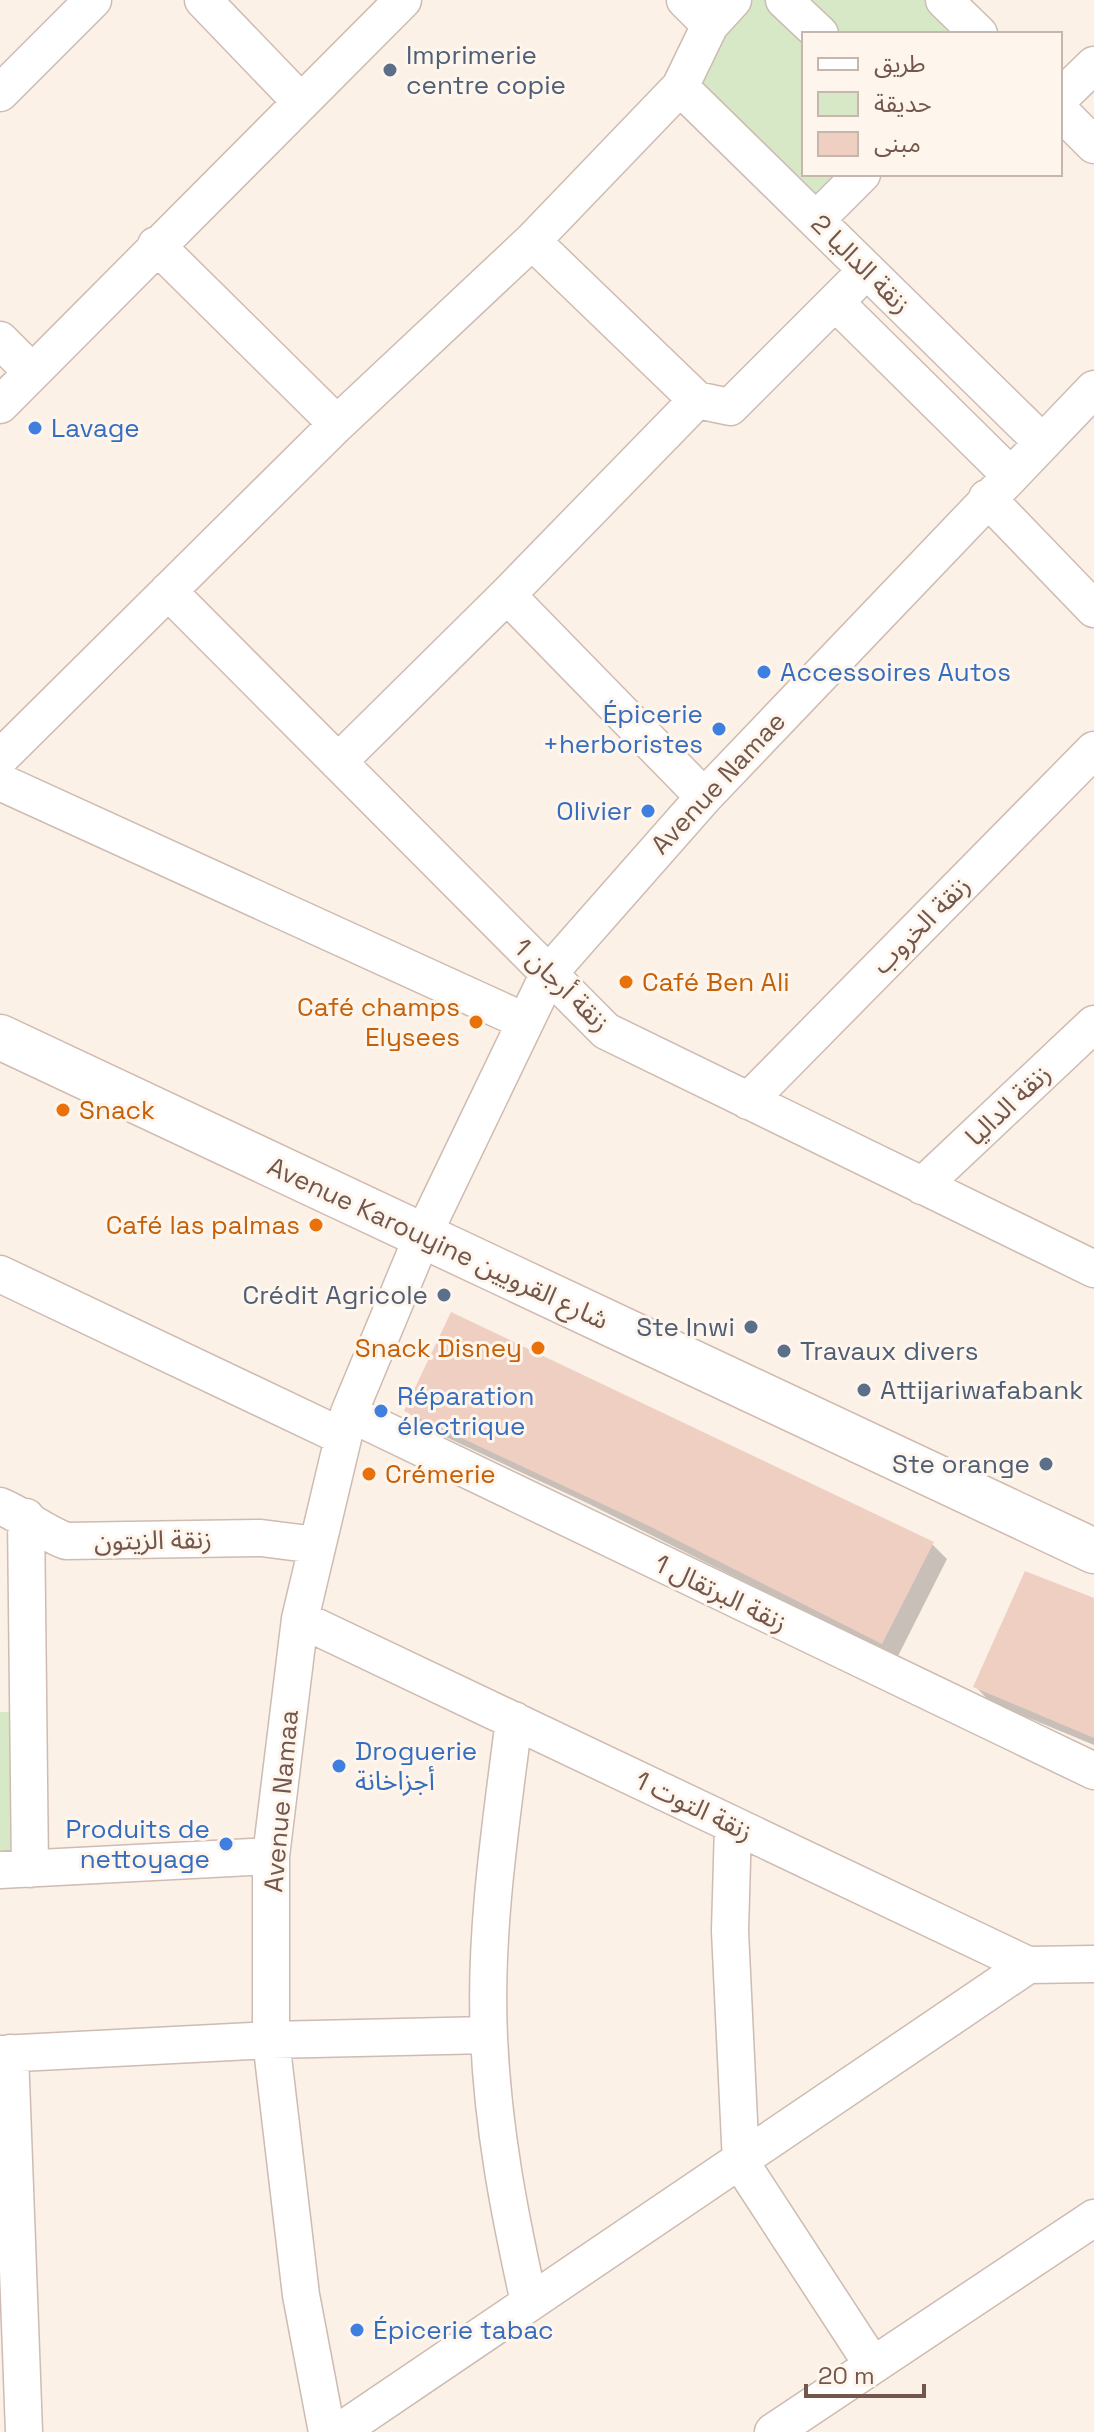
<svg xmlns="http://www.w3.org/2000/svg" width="1094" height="2432" font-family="'Space Grotesk','Noto Sans Arabic',sans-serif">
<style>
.green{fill:#d7e8c6}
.shadow{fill:#0003}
.building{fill:#efcfc1}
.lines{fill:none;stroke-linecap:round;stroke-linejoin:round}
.street-casing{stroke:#cebbb1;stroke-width:39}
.secondary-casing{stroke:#d1baaf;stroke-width:47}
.street{stroke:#fff;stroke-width:36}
.secondary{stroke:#fff;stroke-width:44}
.service-dot{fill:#5c6f8a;stroke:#fef6ed;stroke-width:3}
.shop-dot{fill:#3f7fe0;stroke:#fef6ed;stroke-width:3}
.food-dot{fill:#e8710a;stroke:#fef6ed;stroke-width:3}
.labels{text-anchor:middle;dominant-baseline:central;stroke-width:6;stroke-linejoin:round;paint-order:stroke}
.service-label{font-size:26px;fill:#4e5e75;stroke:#fef6ed;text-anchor:start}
.street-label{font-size:26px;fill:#73574d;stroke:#fef6ed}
.shop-label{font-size:26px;fill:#366cbe;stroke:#fef6ed;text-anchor:start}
.food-label{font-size:26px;fill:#c56008;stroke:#fef6ed;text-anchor:start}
</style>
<rect width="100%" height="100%" fill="#fbf1e7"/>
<!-- green -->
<path class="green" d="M733,0H944L979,34H804V174H862L816,220L680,87Z
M0,1712H25L27,1866L0,1867Z"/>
<!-- shadow -->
<path class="shadow" d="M407,1411L932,1544L947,1559L897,1658L587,1503L422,1426Z
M1094,1600V1745L990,1702L975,1686Z"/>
<!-- building -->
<path class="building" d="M451,1312L934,1542L882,1644L647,1525L404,1411Z
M1025,1571L1094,1598V1738L973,1687Z"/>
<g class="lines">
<!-- street casing -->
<g class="street-casing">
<path id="street" d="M203,0L300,101
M685,0L710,25
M784,0L820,34
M944,0L979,34
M680,87L1041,441
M0,93L93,0
M1060,98L1094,65
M1060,111L1094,145
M816,220L862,174
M532,241L697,400L507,595L704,797
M156,245L337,424
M835,302L1009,474
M0,340L31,371
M697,400L730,407L852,285
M0,405L403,0
M987,498L1094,609
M168,591L606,1031L1094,1269
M0,758L337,424L532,241L680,87L710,25L733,0
M338,762L507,595
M0,782L524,1021
M748,1101L1094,750
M922,1186L1094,1024
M0,1274L341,1436
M349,1413L1094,1771
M0,1506C24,1516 42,1532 66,1541L261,1538L316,1545
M26,1517L30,1869
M300,1619L1028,1965L1094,1964
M514,1720C501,1823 484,1932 489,2037C493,2129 509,2212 529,2302
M733,1825L730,1931L741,2163L872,2364
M0,1870L271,1856
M10,2053L24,2432
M0,2054L271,2040L488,2035
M327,2432L301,2295L271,2040V1856L300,1619L349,1413L423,1235L549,973L704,797L1094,389
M339,2432L1028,1965
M773,2432L1094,2218"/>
</g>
<!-- secondary casing -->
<g class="secondary-casing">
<path id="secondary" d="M0,1037L1094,1551"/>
</g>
<!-- street -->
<use href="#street" class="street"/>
<!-- secondary -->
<use href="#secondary" class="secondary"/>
</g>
<!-- markers -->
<g class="service-dot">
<circle cx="390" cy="70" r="8"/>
<circle cx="444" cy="1295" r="8"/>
<circle cx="751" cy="1327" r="8"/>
<circle cx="784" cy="1351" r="8"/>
<circle cx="864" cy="1390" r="8"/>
<circle cx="1046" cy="1464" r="8"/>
</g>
<g class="shop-dot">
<circle cx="35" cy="428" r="8"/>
<circle cx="764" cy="672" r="8"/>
<circle cx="719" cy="729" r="8"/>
<circle cx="648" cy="811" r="8"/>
<circle cx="381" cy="1411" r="8"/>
<circle cx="339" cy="1766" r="8"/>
<circle cx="226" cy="1844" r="8"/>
<circle cx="357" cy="2330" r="8"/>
</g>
<g class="food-dot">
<circle cx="626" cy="982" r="8"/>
<circle cx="476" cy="1022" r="8"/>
<circle cx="63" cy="1110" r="8"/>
<circle cx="316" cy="1225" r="8"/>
<circle cx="538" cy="1348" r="8"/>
<circle cx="369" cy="1474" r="8"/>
</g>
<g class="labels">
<!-- service labels -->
<g class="service-label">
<text x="406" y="55">Imprimerie<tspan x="406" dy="30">centre copie</tspan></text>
<text x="428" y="1295" text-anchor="end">Crédit Agricole</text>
<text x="735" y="1327" text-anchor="end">Ste Inwi</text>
<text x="800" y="1351">Travaux divers</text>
<text x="880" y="1390">Attijariwafabank</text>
<text x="1030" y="1464" text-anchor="end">Ste orange</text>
</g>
<!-- street labels -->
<g class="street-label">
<text transform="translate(861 264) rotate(45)">زنقة الداليا 2</text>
<text transform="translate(718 783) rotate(-47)">Avenue Namae</text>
<text transform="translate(921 925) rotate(-45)">زنقة الخروب</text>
<text transform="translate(562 985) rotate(44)">زنقة أرجان 1</text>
<text transform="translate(1008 1105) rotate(-43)">زنقة الداليا</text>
<text transform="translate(438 1243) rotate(25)">Avenue Karouyine شارع القرويين</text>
<text transform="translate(153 1540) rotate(-1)">زنقة الزيتون</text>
<text transform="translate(721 1593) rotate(26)">زنقة البرتقال 1</text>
<text transform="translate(281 1801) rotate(-85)">Avenue Namaa</text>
<text transform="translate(694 1806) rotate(26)">زنقة التوت 1</text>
</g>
<!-- shop labels -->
<g class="shop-label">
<text x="51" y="428">Lavage</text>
<text x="780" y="672">Accessoires Autos</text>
<text x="703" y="714" text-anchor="end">Épicerie<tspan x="703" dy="30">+herboristes</tspan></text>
<text x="632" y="811" text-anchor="end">Olivier</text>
<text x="397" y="1396">Réparation<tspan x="397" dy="30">électrique</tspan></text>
<text x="355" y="1751">Droguerie<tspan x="355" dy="30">أجزاخانة</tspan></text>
<text x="210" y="1829" text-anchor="end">Produits de<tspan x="210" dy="30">nettoyage</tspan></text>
<text x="373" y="2330">Épicerie tabac</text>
</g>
<!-- food labels -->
<g class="food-label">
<text x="642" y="982">Café Ben Ali</text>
<text x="460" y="1007" text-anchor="end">Café champs<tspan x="460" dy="30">Elysees</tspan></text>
<text x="79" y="1110">Snack</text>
<text x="300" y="1225" text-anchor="end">Café las palmas</text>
<text x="522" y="1348" text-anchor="end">Snack Disney</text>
<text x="385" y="1474">Crémerie</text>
</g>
</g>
<!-- legend -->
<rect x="802" y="32" width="260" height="144" fill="#fef6ed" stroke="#c6b6ad" stroke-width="2"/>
<rect x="818" y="58" width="40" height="12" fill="#ffffff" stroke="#c6b6ad" stroke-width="2"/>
<text x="874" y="72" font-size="24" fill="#73574d">طريق</text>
<rect x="818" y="92" width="40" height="24" fill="#d7e8c6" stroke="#c6b6ad" stroke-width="2"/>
<text x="874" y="112" font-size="24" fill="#73574d">حديقة</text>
<rect x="818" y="132" width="40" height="24" fill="#efcfc1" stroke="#c6b6ad" stroke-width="2"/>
<text x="874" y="152" font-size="24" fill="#73574d">مبنى</text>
<!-- scale -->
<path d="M806 2384v12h118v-12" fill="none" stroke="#73574d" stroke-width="4"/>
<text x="818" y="2384" font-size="24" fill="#73574d" stroke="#fef6ed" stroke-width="6" paint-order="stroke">20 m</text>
</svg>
